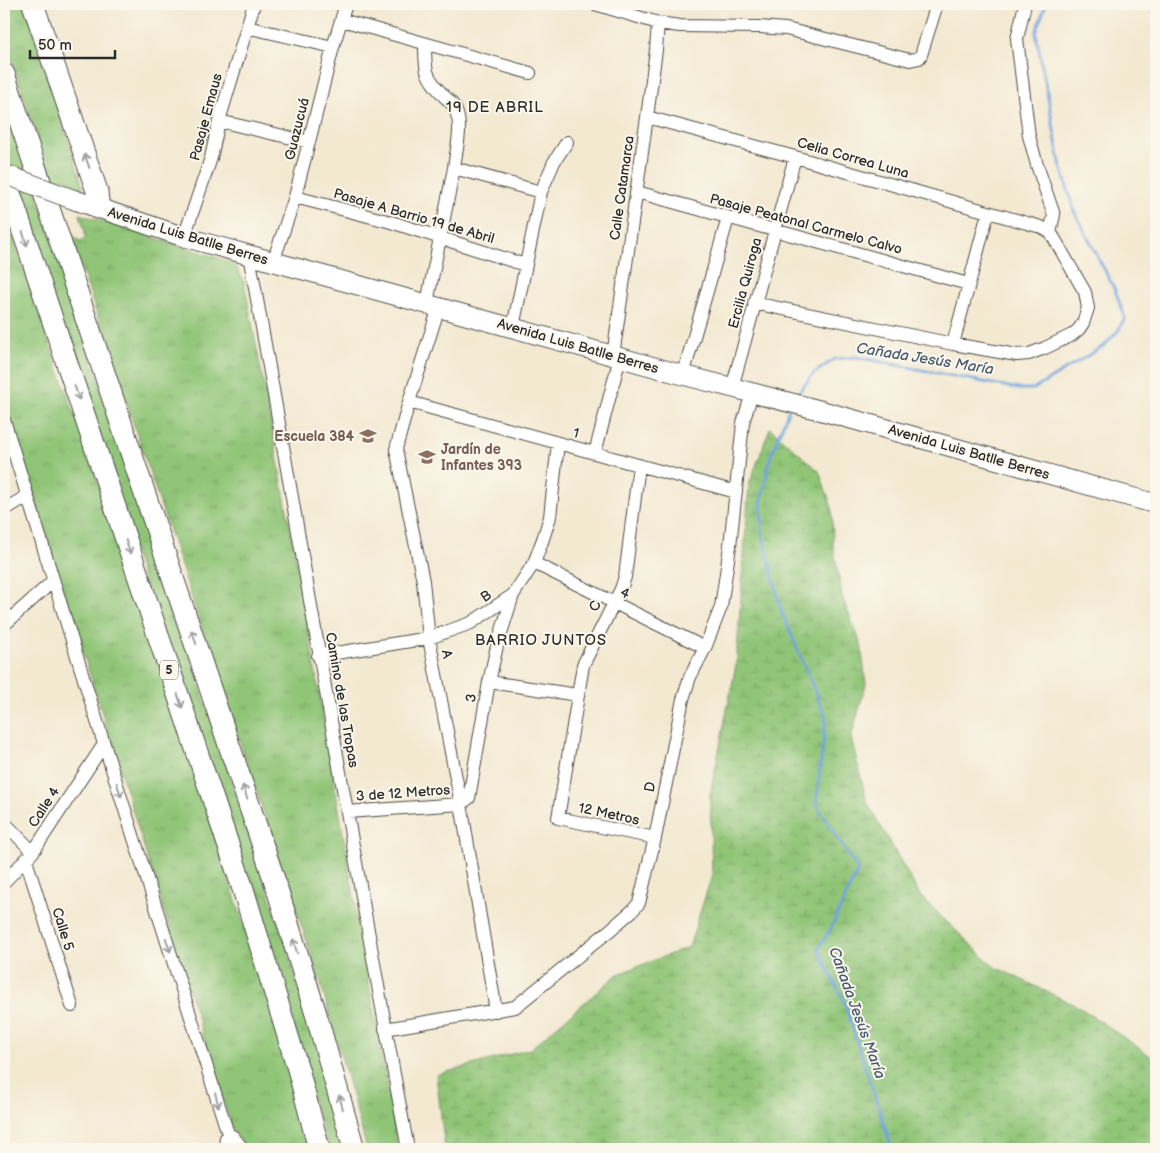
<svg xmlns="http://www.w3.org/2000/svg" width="1160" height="1153" font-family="'Balsamiq Sans',sans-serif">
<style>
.grass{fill:url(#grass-tufts);stroke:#5e7851}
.wetland{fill:url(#wetland-marsh);stroke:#5e7851}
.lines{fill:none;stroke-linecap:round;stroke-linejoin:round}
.stream{stroke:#72a3dd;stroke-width:3}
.minor-casing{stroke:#494844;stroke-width:14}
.secondary-casing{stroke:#494844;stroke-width:21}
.trunk-casing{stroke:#494844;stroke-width:23}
.minor{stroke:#fff;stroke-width:12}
.secondary{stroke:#fff;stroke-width:19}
.trunk{stroke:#fff;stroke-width:21}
.secondary-bridge-casing{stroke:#494844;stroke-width:21;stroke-linecap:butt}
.secondary-bridge{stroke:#fff;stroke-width:19}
.oneway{stroke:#a0a0a0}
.labels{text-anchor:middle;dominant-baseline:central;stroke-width:4;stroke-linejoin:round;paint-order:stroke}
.shield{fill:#fbf7ec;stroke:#696865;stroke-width:1}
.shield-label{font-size:12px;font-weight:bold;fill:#2b2b2b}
.street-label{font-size:14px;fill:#2b2b2b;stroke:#fbf7ec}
.education-label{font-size:14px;font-weight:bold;fill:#785e54;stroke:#fbf7ec;text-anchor:end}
.neighbourhood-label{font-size:15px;letter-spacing:1px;fill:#2b2b2b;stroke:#fbf7ec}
.water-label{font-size:15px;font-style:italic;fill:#475b72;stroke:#fbf7ec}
</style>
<defs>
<pattern id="grass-tufts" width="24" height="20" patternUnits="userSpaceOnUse" patternTransform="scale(1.25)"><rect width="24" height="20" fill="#90c577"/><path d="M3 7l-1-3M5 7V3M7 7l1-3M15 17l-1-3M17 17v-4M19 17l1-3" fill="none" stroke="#7ca967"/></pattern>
<pattern id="wetland-marsh" width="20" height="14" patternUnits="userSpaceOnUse" patternTransform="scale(1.25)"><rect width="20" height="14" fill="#90c577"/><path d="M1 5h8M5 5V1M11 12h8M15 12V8" fill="none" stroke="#7ca967"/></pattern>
</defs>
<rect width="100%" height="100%" fill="#fbf7ec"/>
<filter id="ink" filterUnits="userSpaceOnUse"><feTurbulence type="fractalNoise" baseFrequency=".02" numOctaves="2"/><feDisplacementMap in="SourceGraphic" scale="10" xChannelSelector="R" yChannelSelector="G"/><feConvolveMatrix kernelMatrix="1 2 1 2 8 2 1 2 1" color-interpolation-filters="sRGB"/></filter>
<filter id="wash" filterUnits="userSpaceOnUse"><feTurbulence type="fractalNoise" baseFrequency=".0096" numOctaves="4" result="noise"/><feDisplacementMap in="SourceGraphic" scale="20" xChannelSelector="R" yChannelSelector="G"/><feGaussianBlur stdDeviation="1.12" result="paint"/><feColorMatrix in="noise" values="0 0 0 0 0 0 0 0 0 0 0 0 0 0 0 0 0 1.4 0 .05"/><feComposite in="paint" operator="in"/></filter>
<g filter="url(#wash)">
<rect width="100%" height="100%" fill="#f3e9d1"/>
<!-- grass -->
<path class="grass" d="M4,4H25L83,187L81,190L74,189L68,180L59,178L54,181L51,180L4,35Z
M4,95L289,955L347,1149H329L16,191L4,154Z
M4,209L28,283L87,450L289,1061L314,1149H248L233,1131L4,400Z
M80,214L231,262L237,268L244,282C301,570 346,860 398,1149H367L321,984L67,225L73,236L80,241L85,239V232Z"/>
<!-- wetland -->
<path class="wetland" d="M770,428L819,471L832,508L833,544L842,597L861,644L866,684L851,738L867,802L921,897L993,966L1079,1007L1152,1057L1156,1066V1149H445L436,1075L530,1049L618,974L689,947L712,875L710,795L736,665L749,485Z"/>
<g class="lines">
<!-- stream -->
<path class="stream" d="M795,397L814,373L835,359L856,357L1019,389H1034L1105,345L1118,331L1125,318L1115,290L1074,211L1060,163L1036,33L1046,4
M789,409L770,458L761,502L762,532L781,610L826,718L816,804L858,870L831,928L818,949L844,1002L892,1149"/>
</g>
</g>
<g filter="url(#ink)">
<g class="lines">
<!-- minor casing -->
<g class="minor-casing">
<path id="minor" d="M595,4L658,23L680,26L759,27L786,29L910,60L919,58L921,55L937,4
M1025,4L1017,39L1029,136L1037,165L1054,215L1050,232
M342,20L530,73
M247,27L333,47
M425,44C425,71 425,76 444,96C449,101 454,104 456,111C463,129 456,149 454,168L427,303
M647,117L795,157L1041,227L1050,232L1054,238L1082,287L1085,292L1088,308L1083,323L1079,329L1072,335L1045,348L1029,354L1017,355L953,344L754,303
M219,121L309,142
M454,168L541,192
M637,192L968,284
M295,197L391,222L525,265
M184,237L211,158L219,121L254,4
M249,255C303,553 352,852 408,1149
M273,262L295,197L333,47L346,4
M439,307L409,402L396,449L423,581L429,638L461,804L496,1011
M513,327L541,192L554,162L567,142
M953,344L988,213
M613,356L647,117L656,50L658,23
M683,375L728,218
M732,388L795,157
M409,402L736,492
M4,420L104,744L230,1140
M595,453L620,357
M639,465L625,577L621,589L583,665L558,818L655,838
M4,510L27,496
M534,563L705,648
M4,625L53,581
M318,656L429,638L471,623L513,595L534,563L543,539L550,517L558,443
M489,682L578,695
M347,812L461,804L469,798L489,682L497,646L513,595
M4,822L33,852
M26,860L72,1006
M4,882L33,852L104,744
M385,1029L515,1007L609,931L633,910L639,903L655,838L683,699L690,677L705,648L721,607L730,546L743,423L752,393"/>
</g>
<!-- secondary casing -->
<g class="secondary-casing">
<path id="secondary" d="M75,200L184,237L683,375L819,410L1156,504"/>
</g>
<!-- trunk casing -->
<g class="trunk-casing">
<path id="trunk" d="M33,4L97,191L98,201L97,208
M4,74L274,879L316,1014L354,1149
M4,175L243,889L298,1069L319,1149
M230,1140L237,1149"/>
</g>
<!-- minor -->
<use href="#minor" class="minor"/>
<!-- secondary -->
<use href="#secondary" class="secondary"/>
<!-- trunk -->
<use href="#trunk" class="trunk"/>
<!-- secondary-bridge casing -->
<g class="secondary-bridge-casing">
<path id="secondary-bridge" d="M4,174L75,200"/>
</g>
<!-- secondary-bridge -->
<use href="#secondary-bridge" class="secondary-bridge"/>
</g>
<!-- one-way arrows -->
<defs><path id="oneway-shaft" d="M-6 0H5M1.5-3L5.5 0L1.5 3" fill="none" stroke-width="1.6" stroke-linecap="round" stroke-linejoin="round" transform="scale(1.25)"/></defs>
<g class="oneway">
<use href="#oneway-shaft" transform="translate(87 161) rotate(-109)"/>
<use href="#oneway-shaft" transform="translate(25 239) rotate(72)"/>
<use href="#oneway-shaft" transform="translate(77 393) rotate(71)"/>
<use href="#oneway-shaft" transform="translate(128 547) rotate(71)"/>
<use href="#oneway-shaft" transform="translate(194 637) rotate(-108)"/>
<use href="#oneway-shaft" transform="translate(180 701) rotate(71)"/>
<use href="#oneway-shaft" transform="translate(119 790) rotate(72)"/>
<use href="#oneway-shaft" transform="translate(245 792) rotate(-108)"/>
<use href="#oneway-shaft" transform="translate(168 945) rotate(72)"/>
<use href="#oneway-shaft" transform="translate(295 946) rotate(-107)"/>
<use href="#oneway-shaft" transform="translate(217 1100) rotate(75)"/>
<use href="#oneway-shaft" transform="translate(341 1102) rotate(-105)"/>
</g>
</g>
<!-- icons -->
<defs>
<g id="school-bare" transform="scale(1.35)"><path d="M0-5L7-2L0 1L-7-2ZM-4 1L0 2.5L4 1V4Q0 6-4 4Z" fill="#8d6e63" stroke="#fbf7ec" stroke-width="2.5" paint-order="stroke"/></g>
</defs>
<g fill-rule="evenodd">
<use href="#school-bare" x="368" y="436"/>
<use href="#school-bare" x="427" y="457"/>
</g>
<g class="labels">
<!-- shield labels -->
<rect class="shield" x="160" y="660.5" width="18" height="19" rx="4"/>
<g class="shield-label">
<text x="169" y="670">5</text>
</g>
<!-- street labels -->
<g class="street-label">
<text transform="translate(206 117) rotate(-75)">Pasaje Emaus</text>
<text transform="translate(297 129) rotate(-76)">Guazucuá</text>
<text transform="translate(853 158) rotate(16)">Celia Correa Luna</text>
<text transform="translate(622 188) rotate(-82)">Calle Catamarca</text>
<text transform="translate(414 216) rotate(16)">Pasaje A Barrio 19 de Abril</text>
<text transform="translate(806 224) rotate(15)">Pasaje Peatonal Carmelo Calvo</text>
<text transform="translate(188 236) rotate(17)">Avenida Luis Batlle Berres</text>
<text transform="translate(745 283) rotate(-75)">Ercilia Quiroga</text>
<text transform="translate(578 346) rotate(16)">Avenida Luis Batlle Berres</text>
<text transform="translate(576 433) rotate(15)">1</text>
<text transform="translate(969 452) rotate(16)">Avenida Luis Batlle Berres</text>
<text transform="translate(625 593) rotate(26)">4</text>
<text transform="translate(486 596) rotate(-34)">B</text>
<text transform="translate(595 606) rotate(-63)">C</text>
<text transform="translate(447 654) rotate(79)">A</text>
<text transform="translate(471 698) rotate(-80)">3</text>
<text transform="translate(342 700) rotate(80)">Camino de las Tropas</text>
<text transform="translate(650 787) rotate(-79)">D</text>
<text transform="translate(403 793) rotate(-4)">3 de 12 Metros</text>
<text transform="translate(44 807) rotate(-57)">Calle 4</text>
<text transform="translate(609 814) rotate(12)">12 Metros</text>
<text transform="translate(63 929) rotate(73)">Calle 5</text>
</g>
<!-- education labels -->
<g class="education-label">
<text x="354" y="436">Escuela 384</text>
<text x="441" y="449" text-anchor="start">Jardín de<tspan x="441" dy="16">Infantes 393</tspan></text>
</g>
<!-- neighbourhood labels -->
<g class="neighbourhood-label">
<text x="495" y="107">19 DE ABRIL</text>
<text x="541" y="640">BARRIO JUNTOS</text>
</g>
<!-- water labels -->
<g class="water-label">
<text transform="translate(925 359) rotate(9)">Cañada Jesús María</text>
<text transform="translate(857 1013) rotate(70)">Cañada Jesús María</text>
</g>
</g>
<!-- margin -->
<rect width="1160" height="1153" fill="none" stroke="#fbf7ec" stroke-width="20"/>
<!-- scale -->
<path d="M30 50v8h85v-8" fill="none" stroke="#2b2b2b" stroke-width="2.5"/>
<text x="38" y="50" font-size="15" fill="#2b2b2b" stroke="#fbf7ec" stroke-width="4" paint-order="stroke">50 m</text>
</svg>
